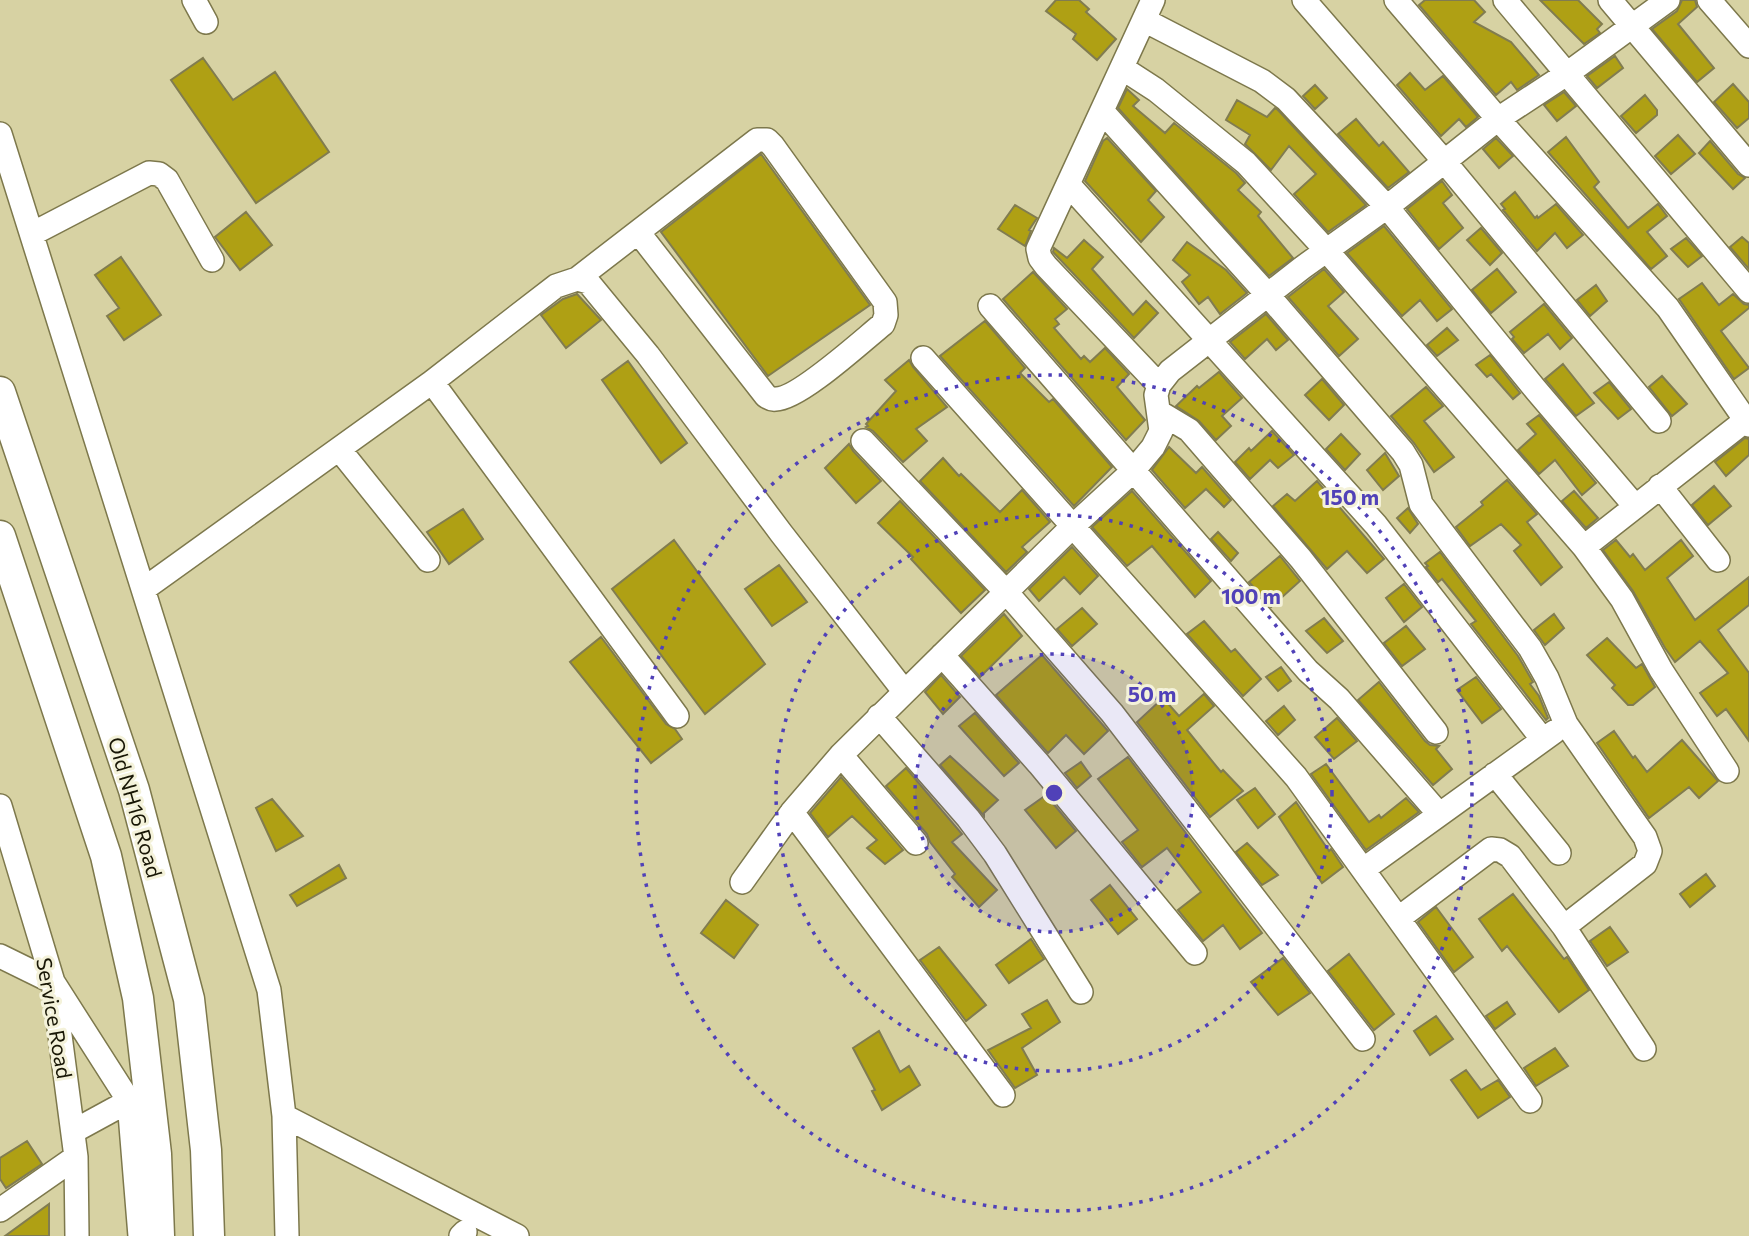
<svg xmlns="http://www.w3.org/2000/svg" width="1749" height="1236" font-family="Commissioner,sans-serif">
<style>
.building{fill:#afa014;stroke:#817c50;stroke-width:2}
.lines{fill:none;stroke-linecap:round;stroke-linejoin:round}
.minor-casing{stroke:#7d784c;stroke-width:26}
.major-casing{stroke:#7d784c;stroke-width:33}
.minor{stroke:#fff;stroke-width:23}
.major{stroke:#fff;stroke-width:30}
.ring{fill:none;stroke:#5041b8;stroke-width:3.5;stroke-dasharray:3.5 7}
.labels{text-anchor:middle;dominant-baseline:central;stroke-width:6;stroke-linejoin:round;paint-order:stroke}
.street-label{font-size:21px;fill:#181605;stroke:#f4f2da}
.centre{fill:#5041b8;stroke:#f4f2da;stroke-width:3.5}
.ring-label{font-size:21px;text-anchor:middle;font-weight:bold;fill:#5041b8;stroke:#f4f2da;stroke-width:6;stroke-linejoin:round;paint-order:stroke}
</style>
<rect width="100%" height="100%" fill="#d7d2a3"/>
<!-- building -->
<path class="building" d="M1056,0H1079L1089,9L1086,12L1116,39L1097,60L1073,39L1076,34L1046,11Z
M1425,0H1474L1485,12L1474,22L1511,42L1539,75L1517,90L1511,82L1496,95L1419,5Z
M1540,0H1578L1602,24L1597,29L1600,33L1584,44Z
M1682,0H1695L1697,7L1678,24L1714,68L1697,82L1652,29L1677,11Z
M1615,56L1623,68L1597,88L1587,76Z
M203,58L233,100L275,72L329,152L256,203L171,80Z
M1410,73L1425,90L1443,76L1478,117L1466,127L1459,119L1441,136L1397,85Z
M1733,84L1749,102V118L1737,128L1714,102Z
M1315,85L1327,98L1315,109L1303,96Z
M1127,89L1139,100L1133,106L1165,133L1174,123L1236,173L1245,183L1238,190L1261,212L1258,216L1293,258L1269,276L1118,108Z
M1564,92L1576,106L1557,121L1544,105Z
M1645,95L1657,110V115L1636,133L1621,116Z
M1237,100L1267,117L1275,108L1277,109L1366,205L1328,232L1294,194L1316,174L1289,146L1271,170L1245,144L1250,135L1226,120Z
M1356,119L1379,146L1383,142L1409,172L1388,188L1338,134Z
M1678,135L1695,154L1671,174L1655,156Z
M1566,137L1599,182L1594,187L1628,228L1658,204L1667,216L1647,232L1667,256L1651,269L1548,152Z
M1107,138L1156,191L1148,200L1164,217L1141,242L1085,181L1103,141Z
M1496,138L1513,156L1499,168L1483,149Z
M1710,141L1738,174L1745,178L1733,189L1699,153Z
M761,154L870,305L768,376L661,232Z
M1442,181L1452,195L1443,203L1463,228L1439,249L1407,209Z
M1515,192L1535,218L1537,216L1538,218L1556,204L1583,235L1567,248L1555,233L1537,251L1503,210L1505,209L1501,204Z
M1015,205L1037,218L1029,230L1031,231L1025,246L998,229Z
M246,212L272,245L240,270L215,237Z
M1384,226L1452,309L1437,321L1420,300L1402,316L1347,253Z
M1481,228L1502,253L1490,265L1467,240Z
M1742,237L1749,243V269L1730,247Z
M1686,238L1702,256L1688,267L1671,249Z
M1084,240L1103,257L1092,269L1133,315L1146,301L1158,313L1134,338L1053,252L1054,248L1067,258Z
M1187,242L1226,270L1247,293L1220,314L1208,297L1199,304L1182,282L1190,275L1173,260Z
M121,257L161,315L124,340L107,316L119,308L95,275Z
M1324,269L1344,292L1328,306L1358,339L1339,356L1288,297Z
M1497,269L1516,292L1491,313L1472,290Z
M1033,272L1067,309L1055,319L1059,324L1054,328L1081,359L1084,356L1090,362L1105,348L1129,374L1117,387L1145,420L1126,440L1003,299Z
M1702,283L1719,305L1733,294L1744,304L1749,305V308L1721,331L1749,368L1734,379L1679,299Z
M1596,285L1607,301L1590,316L1577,300Z
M577,294L601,320L566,348L541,315L563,299Z
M1544,304L1572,338L1560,349L1548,334L1524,353L1512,339L1514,337L1510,332Z
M1266,314L1288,340L1276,350L1267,339L1245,359L1230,342Z
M985,321L1025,368L1020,373L1049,402L1053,399L1112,467L1074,506L940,356Z
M1447,328L1458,340L1437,356L1427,345Z
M1490,355L1520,393L1513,399L1491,374L1487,377L1476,365Z
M909,360L913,367L947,407L916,429L927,441L903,462L873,431L866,427L868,426L866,424L896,391L885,380Z
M628,361L687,443L661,463L602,380Z
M1563,364L1594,403L1576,416L1545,379Z
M1219,372L1242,398L1222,416L1231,426L1216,440L1199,421L1176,406L1197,386L1199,388Z
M1662,376L1687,404L1672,416L1649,387Z
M1322,379L1344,405L1329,420L1305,395Z
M1609,382L1631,409L1618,419L1594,393Z
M1426,387L1443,406L1424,421L1454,457L1434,472L1414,443L1391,416Z
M1539,415L1596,483L1582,495L1555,460L1539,474L1518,450L1536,434L1527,424Z
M1272,431L1294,455L1278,468L1270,460L1250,479L1235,462L1249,448L1251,451Z
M1341,434L1360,454L1345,470L1326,449Z
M1745,438L1749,439V455L1726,476L1715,462Z
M849,444L853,451L881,481L856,503L825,468Z
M1169,447L1196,473L1202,467L1231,500L1224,507L1206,489L1185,508L1152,470Z
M1385,453L1399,476L1383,490L1367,470Z
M943,458L959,476L961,474L1000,512L1022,490L1050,522L1022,547L1027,552L1006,572L920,481Z
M1507,480L1537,514L1527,522L1562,567L1541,585L1514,551L1521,545L1501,524L1470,546L1456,527L1483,505L1481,502Z
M1317,481L1384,559L1367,573L1347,551L1327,569L1273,506L1287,494L1295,501Z
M1714,486L1731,506L1708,525L1692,505Z
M1132,491L1211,581L1195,597L1152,546L1127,566L1092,527Z
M1574,491L1598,518L1586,528L1562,501Z
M900,501L985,590L961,613L911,559L913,557L878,523Z
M1408,508L1418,524L1410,533L1397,518Z
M463,509L483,539L449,564L427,532Z
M1218,532L1238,553L1231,561L1211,539Z
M674,540L765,664L705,714L612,589Z
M1616,540L1630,557L1633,554L1645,570L1681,540L1693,556L1667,578L1695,620L1749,577V605L1718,630L1749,673V741L1726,709L1717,716L1700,693L1728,673L1700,641L1675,662L1665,648L1633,591L1603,550Z
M1072,547L1098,576L1080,594L1064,577L1039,601L1029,589Z
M1440,552L1518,656L1533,682L1530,684L1539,696L1548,718L1546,720L1471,624L1476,621L1442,579L1438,582L1426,567L1428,566L1425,563Z
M1280,556L1300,581L1271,607L1249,582Z
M779,565L807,602L772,626L745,589Z
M1404,584L1422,607L1404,622L1386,598Z
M1082,608L1097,624L1072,646L1057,629Z
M1004,614L1022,636L980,677L961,656Z
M1554,614L1564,628L1545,645L1534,630Z
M1324,618L1343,641L1327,653L1306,631Z
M1204,621L1231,652L1235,649L1261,679L1243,696L1187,634Z
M1406,626L1425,649L1402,666L1384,643Z
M601,637L666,724L675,729L682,739L651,763L570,662Z
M1607,638L1636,668L1642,664L1655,687L1633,705H1628L1612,688L1615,685L1587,655Z
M1042,655L1108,731L1084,754L1066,735L1048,753L996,695Z
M1281,667L1291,681L1278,691L1266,677Z
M941,675L960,697L943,714L925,692Z
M1476,677L1501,709L1482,723L1457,690Z
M1379,682L1425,741L1430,745L1439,746L1436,749L1452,769L1433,785L1358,700Z
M1204,694L1214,706L1187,730L1221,772L1223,770L1243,791L1210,817L1137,722L1163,698L1179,716Z
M1284,706L1295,720L1278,735L1266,721Z
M975,713L1019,763L1004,776L959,726Z
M1337,718L1357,741L1334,759L1315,737Z
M1614,731L1633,758L1635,756L1647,772L1682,740L1718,781L1699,798L1689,787L1649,818L1597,743Z
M950,756L998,800L984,813V816L940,765Z
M1128,757L1262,933L1240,949L1223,925L1203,941L1178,910L1201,892L1167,848L1142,867L1122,842L1138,830L1098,779Z
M1081,762L1091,776L1077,788L1065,773Z
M1326,764L1369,822L1379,815L1381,818L1406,798L1419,812L1366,850L1311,774Z
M906,768L962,834L952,842L997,890L979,907L952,877L955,874L930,842L927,834L886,786Z
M841,777L903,850L885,864L867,848L877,840L852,816L828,837L810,813Z
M1255,788L1275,814L1258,828L1237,800Z
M1046,795L1076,831L1056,848L1025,810Z
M272,799L303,836L276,851L256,808Z
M1296,802L1329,851L1331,849L1343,867L1322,883L1279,817Z
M1247,843L1278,875L1262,885L1236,852Z
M339,865L346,878L297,906L290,895Z
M1706,874L1715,886L1690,907L1680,894Z
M1110,885L1137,919L1118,934L1091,900Z
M1513,894L1564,959L1567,957L1589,990L1559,1012L1507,946L1502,951L1479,919Z
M726,900L758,925L734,958L701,933Z
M1436,907L1473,957L1454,972L1418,922Z
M1610,927L1628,952L1607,966L1590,941Z
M1031,939L1044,959L1009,983L996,965Z
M939,947L986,1005L966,1021L920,960Z
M1349,954L1394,1014L1374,1030L1328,971Z
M1283,958L1310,993L1278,1015L1251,982Z
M1047,1000L1060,1022L1022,1048L1037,1075L1015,1088L988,1050L1031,1028L1022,1014Z
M1507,1002L1515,1014L1495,1029L1486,1016Z
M1436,1016L1453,1039L1430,1055L1414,1031Z
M879,1031L900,1072L909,1066L920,1085L882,1110L872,1091L875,1090L853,1048Z
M1555,1048L1568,1066L1536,1086L1524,1068Z
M1466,1070L1481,1090L1498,1080L1510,1097L1478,1118L1451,1080Z
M27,1141L42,1164L6,1188L0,1179V1158Z
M49,1204V1236H5Z"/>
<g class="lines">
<!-- minor casing -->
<g class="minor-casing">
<path id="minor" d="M194,0L206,22
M1153,0L1038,249L1040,258L1046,266L1159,385
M1304,0L1444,161L1659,421
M1396,0L1498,119L1668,308L1749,425
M1505,0L1749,291
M1610,0L1749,165
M1709,0L1749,46
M1144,20L1262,81L1286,99L1387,207L1536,390L1634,505
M1122,68L1156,90L1246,163L1327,251L1584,547L1622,599L1661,670L1727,771
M1102,111L1267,294L1403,452L1411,465L1421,504L1530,648L1547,678L1566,724L1645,837L1650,851L1645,864L1564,927
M0,134L269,990L284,1116L287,1236
M1068,184L1376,525L1543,740
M32,234L149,173L159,174L167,180L212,260
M577,279L757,140H767L773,146L885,302L886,315L883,324C863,340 799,399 776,399C771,400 770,398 766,396L638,232
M990,306L1308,671L1339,699L1439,814
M923,358L1296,777L1530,1101
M432,382L677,716
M1159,412L1189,430L1301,559L1436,732
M863,441L1007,593L1112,713L1363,1039
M339,449L428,560
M1660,486L1718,560
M1584,547L1746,420
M144,589L432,382L556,286L577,279L588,282L648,355L781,533L904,691
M942,655L1039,764L1195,953
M879,716L968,818L995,854L1081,992
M841,755L916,843
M1495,774L1559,853
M0,806L53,982L76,1157L77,1236
M792,812L1003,1095
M1364,869L1554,732
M742,882L792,812L841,755L1073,526L1133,471L1153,447L1161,431L1156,395L1159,385L1170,371L1302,268L1387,207L1498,119L1568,73L1668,0
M1399,918L1491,849L1500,850L1510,856L1564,927L1644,1049
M0,956L53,982L129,1101L140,1236
M284,1116L517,1236
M74,1131L129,1101
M0,1210L76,1157
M461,1236L465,1232"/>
</g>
<!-- major casing -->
<g class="major-casing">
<path id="major" d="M0,392L134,790L189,999L206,1150L209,1236
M0,536L106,856L138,998L156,1154L159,1236"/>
</g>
<!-- minor -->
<use href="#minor" class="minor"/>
<!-- major -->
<use href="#major" class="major"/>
</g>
<!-- distance rings -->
<circle cx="1054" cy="793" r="139" fill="#5041b8" fill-opacity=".12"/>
<g class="ring">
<circle cx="1054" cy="793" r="139"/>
<circle cx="1054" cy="793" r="278"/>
<circle cx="1054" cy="793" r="418"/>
</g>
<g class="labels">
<!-- street labels -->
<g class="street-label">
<text transform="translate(136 807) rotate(74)">Old NH16 Road</text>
<text transform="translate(55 1018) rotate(80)">Service Road</text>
</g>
</g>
<circle cx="1054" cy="793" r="10" class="centre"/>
<g class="ring-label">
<text x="1350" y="505">150 m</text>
<text x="1251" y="604">100 m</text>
<text x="1152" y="702">50 m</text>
</g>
</svg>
